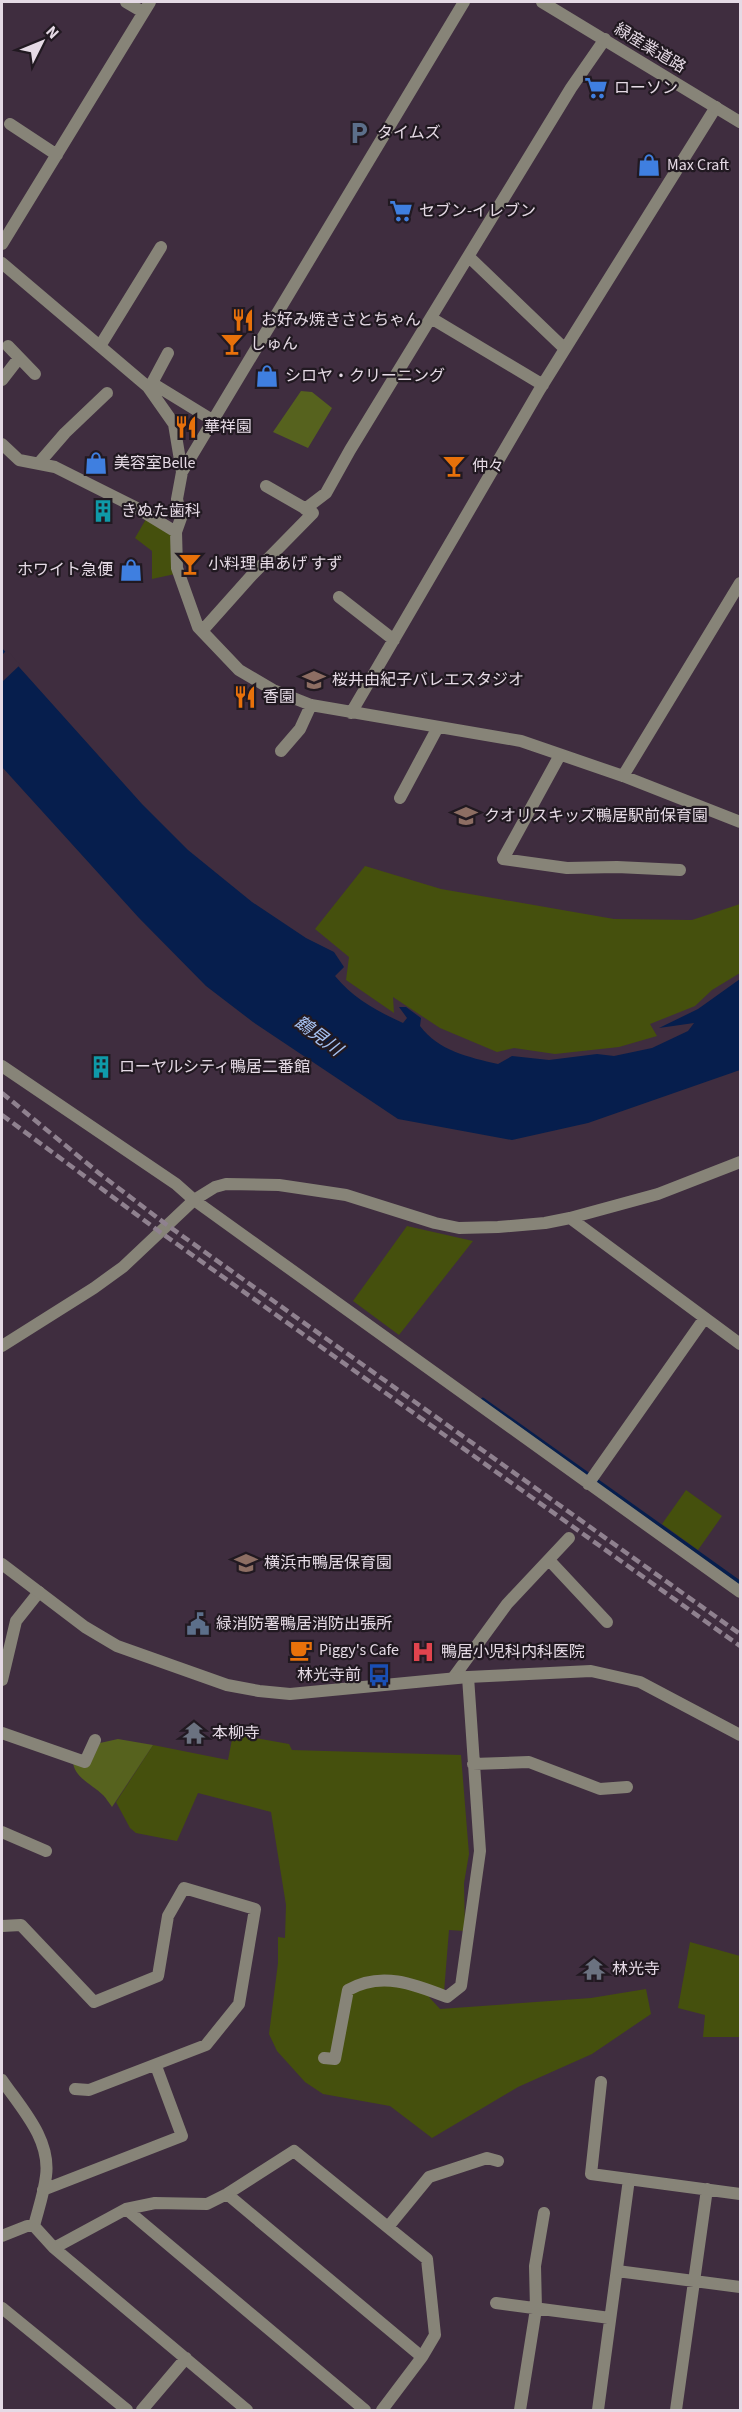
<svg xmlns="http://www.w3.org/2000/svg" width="742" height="2412" font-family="'Source Sans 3','Noto Sans JP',sans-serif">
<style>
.green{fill:#45500d}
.forest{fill:#56621e}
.water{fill:#061e4d}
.pier{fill:#3f2d3f}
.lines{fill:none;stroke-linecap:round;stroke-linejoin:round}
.stream{stroke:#061e4d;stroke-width:4.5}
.minor{stroke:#878478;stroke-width:12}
.tertiary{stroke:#878478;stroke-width:12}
.rail{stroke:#8f818f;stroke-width:4.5;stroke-dasharray:9 4.5;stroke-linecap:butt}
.labels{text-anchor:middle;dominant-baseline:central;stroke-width:4.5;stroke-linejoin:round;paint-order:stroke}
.street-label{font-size:16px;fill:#e5dae5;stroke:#211921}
.poi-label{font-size:16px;fill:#e5dae5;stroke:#211921;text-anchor:start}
.water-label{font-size:18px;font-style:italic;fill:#a6c1f0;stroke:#211921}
</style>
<rect width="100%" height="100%" fill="#3f2d3f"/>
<!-- green -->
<path class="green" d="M146,519L171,533L175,574L152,579V551L135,538Z
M365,866L441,889L614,919L692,920L740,904V973L712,990L695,1006L650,1024L657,1036L619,1047L555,1054L514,1048L497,1052L440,1028L393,997L394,1013L346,980L349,957L315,929Z
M407,1226L473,1241L399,1335L353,1301Z
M686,1490L722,1516L698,1550L662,1524Z
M233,1734L289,1744L292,1750L461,1755L469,1854L464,1883L465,1931L449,1930L444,1992L429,1997L440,2009L591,1998L646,1989L651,2014L592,2054L518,2087L432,2138L390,2106L323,2094L305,2082L277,2051L269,2034L278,1963V1937L285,1938L286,1905L271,1812L198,1793L177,1841L136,1833L130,1828L116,1802L153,1745L228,1760Z
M690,1942L740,1956V2037H703L705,2015L678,2008Z"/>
<!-- forest -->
<path class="forest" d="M301,391L312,392L332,408L308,448L273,432Z
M118,1739L153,1745L112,1807C109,1803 106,1798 103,1795C93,1785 73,1777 73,1761L91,1762L100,1743Z"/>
<!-- water -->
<path class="water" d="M2,648L142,804L188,850L252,902L306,938L334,952L344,967L335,976C354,999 377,1011 403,1023L407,1018L399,1007H406L421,1018L420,1026C439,1051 468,1057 498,1064L512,1056L549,1060L597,1054L614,1056L652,1048L688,1031L694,1023L659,1028L698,1009L740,979V1070L588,1123L512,1140L398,1119L253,1022L206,986L139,918L2,767Z"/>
<!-- pier -->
<path class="pier" d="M7,650L20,665L2,682V655Z"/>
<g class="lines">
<!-- stream -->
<path class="stream" d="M483,1400L740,1583"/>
<!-- minor -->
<path class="minor" d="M126,2L143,12
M464,2L182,472L177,499L181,518L176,532L177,568L198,627L239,670L273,690L311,705L521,741L623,776L740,822
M10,124L57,155
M2,244L150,2
M469,257L565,349
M2,263L148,387L152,383
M431,318L543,385
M8,346L35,374
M100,346L161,247
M168,353L152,383L214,421
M2,380L19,358
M148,387L174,424L182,472
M2,444L19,460L55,467L135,507L176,532
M39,463L65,433L107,393
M305,509L326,493L350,450L571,88L605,39
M339,597L394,640
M202,631L252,575L313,513L266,486
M351,713L540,389L716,107
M281,751L300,729L311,705
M560,755L503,859L567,868L617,867L680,870
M623,776L740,583
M400,798L438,727
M740,1162L658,1194L570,1218L545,1223L498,1227L459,1228L435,1223L346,1195L279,1185L226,1184L215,1187L194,1200L740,1592
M570,1218L740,1344
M588,1484L704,1319
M549,1560L607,1622
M453,1678L507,1604L569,1538
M2,1680L16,1621L39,1592
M2,1733L85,1762L95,1740
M473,1764L529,1762L600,1789L627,1787
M2,1832L46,1851
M2,1926L21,1925L94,2002L158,1976L168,1916L184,1888L255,1909L239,2004L206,2045L89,2090L75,2089
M324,2058L335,2059L348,1990C381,1971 414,1984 447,1997L461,1986L480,1851L468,1677
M2,2080C21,2108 51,2139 46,2176C44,2193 38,2210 34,2226H27L2,2236
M601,2082L591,2174L740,2194
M43,2190L182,2136L156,2066
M227,2194L422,2357
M126,2209L365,2410
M34,2226L54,2248L247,2410
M388,2227L429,2177L487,2158L498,2161
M54,2248L126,2209L155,2203L207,2204L227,2194L294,2151L427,2259L435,2335L422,2357L382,2410
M617,2271L740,2287
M496,2303L610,2318
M2,2308L127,2410
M142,2410L186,2358
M520,2410L536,2309L535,2266L544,2213
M598,2410L629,2179
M676,2410L707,2189"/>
<!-- tertiary -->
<path class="tertiary" d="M542,2L740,122
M2,1066L176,1184L194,1200L123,1267L94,1288L2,1346
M2,1564L85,1627L117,1646L227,1685L259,1691L290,1694L468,1677L591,1671L640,1682L740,1735"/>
<!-- rail -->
<path class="rail" d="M2,1093L100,1174L167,1225L740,1634
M2,1115L160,1232L740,1646"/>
</g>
<!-- icons -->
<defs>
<g id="supermarket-bare" transform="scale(1.8)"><path d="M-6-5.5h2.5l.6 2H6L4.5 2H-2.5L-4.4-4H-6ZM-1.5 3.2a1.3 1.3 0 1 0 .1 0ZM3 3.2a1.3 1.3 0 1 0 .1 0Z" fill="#3f7fe0" stroke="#211921" stroke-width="2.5" paint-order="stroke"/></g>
<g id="parking-bare" transform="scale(1.8)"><path d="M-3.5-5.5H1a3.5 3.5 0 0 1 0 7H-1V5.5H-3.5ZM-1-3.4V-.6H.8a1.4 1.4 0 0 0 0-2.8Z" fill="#5c6f8a" stroke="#211921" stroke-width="2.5" paint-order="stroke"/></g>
<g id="shop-bare" transform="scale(1.8)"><path d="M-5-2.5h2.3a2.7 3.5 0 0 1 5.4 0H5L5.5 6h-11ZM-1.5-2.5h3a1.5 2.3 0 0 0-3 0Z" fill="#3f7fe0" stroke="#211921" stroke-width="2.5" paint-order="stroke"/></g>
<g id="restaurant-bare" transform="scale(1.8)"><path d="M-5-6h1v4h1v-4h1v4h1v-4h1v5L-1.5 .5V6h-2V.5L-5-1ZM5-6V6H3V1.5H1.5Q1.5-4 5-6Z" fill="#e8710a" stroke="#211921" stroke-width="2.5" paint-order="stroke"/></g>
<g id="bar-bare" transform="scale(1.8)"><path d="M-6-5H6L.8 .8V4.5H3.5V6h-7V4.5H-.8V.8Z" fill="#e8710a" stroke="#211921" stroke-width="2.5" paint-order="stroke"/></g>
<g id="building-bare" transform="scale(1.8)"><path d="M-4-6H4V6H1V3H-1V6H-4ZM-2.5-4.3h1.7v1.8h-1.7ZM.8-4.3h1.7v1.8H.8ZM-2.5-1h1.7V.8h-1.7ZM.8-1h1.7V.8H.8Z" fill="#0f9aa8" stroke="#211921" stroke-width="2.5" paint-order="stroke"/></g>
<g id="school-bare" transform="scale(1.8)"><path d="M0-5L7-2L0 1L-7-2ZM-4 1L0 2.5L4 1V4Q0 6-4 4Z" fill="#8d6e63" stroke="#211921" stroke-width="2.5" paint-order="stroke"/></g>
<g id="civic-bare" transform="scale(1.8)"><path d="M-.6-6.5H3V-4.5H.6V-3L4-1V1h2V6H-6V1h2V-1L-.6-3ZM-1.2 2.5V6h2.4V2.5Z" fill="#5c6f8a" stroke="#211921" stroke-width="2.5" paint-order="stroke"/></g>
<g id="cafe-bare" transform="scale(1.8)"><path d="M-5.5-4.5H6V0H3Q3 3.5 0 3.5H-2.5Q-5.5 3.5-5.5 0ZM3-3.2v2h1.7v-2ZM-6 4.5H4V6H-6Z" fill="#e8710a" stroke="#211921" stroke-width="2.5" paint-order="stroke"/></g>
<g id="hospital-bare" transform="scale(1.8)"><path d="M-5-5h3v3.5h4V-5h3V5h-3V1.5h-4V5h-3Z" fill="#e0444e" stroke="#211921" stroke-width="2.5" paint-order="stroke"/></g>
<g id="bus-bare" transform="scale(1.8)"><path d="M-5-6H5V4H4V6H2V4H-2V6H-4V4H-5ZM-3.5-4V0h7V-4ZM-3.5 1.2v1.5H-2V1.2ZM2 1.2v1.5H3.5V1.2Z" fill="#1a4fb4" stroke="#211921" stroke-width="2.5" paint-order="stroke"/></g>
<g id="temple-bare" transform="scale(1.8)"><path d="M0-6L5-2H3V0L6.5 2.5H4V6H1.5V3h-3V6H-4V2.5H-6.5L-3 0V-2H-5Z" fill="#6b7280" stroke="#211921" stroke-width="2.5" paint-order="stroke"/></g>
</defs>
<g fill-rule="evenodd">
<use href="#supermarket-bare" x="596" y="88"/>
<use href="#parking-bare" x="359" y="133"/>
<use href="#shop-bare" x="649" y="165"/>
<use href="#supermarket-bare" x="401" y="211"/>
<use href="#restaurant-bare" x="243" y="320"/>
<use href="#bar-bare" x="232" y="344"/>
<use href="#shop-bare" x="267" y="376"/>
<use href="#restaurant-bare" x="186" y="427"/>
<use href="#shop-bare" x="96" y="463"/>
<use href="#bar-bare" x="454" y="466"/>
<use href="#building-bare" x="103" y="511"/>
<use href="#bar-bare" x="190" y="564"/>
<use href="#shop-bare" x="131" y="570"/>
<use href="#school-bare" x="314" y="680"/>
<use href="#restaurant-bare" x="245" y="697"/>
<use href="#school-bare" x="466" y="816"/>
<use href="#building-bare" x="101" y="1067"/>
<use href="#school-bare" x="246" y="1563"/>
<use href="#civic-bare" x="198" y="1624"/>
<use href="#cafe-bare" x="301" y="1650"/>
<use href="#hospital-bare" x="423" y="1652"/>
<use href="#bus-bare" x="379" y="1675"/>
<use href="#temple-bare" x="194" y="1733"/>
<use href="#temple-bare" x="594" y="1969"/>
</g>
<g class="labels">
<!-- street labels -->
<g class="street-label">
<text transform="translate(650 48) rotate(31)">緑産業道路</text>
</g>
<!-- poi labels -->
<g class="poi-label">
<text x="614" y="88">ローソン</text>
<text x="377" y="133">タイムズ</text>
<text x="667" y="165">Max Craft</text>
<text x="419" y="211">セブン-イレブン</text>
<text x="261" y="320">お好み焼きさとちゃん</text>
<text x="250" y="344">しゅん</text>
<text x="285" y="376">シロヤ・クリーニング</text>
<text x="204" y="427">華祥園</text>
<text x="114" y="463">美容室Belle</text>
<text x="472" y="466">仲々</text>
<text x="121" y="511">きぬた歯科</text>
<text x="208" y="564">小料理 串あげ すず</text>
<text x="113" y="570" text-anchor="end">ホワイト急便</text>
<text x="332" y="680">桜井由紀子バレエスタジオ</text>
<text x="263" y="697">香園</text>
<text x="484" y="816">クオリスキッズ鴨居駅前保育園</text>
<text x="119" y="1067">ローヤルシティ鴨居二番館</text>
<text x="264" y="1563">横浜市鴨居保育園</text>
<text x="216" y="1624">緑消防署鴨居消防出張所</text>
<text x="319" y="1650">Piggy's Cafe</text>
<text x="441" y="1652">鴨居小児科内科医院</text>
<text x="361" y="1675" text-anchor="end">林光寺前</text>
<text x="212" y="1733">本柳寺</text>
<text x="612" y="1969">林光寺</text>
</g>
<!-- water labels -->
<g class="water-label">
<text transform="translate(318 1036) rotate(37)">鶴見川</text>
</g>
</g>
<!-- border -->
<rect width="742" height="2412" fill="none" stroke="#e5dae5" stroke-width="6"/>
<!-- north arrow -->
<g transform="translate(42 42) rotate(47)" stroke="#211921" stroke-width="4.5" paint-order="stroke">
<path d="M0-4.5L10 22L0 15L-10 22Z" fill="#e5dae5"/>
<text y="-9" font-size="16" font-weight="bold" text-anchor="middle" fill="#e5dae5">N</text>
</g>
</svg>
